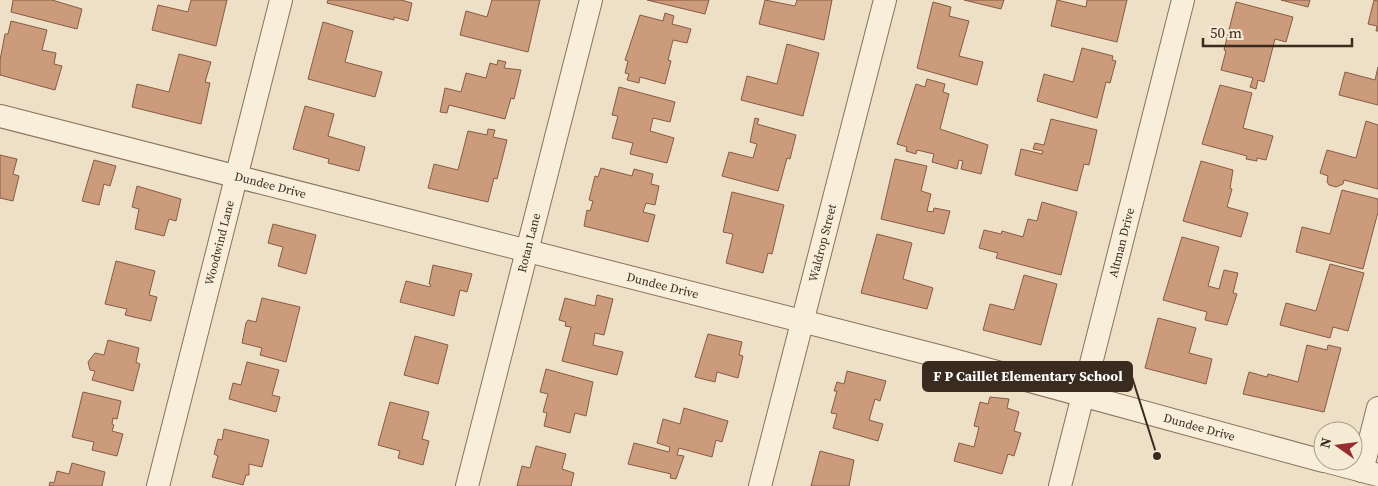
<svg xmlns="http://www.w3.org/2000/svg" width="1378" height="486" font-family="'Source Serif 4',serif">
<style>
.building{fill:#cb9b7c;stroke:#875b42}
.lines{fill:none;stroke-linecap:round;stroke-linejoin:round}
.minor-casing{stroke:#88725c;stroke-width:24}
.minor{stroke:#f8eed9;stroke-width:22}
.labels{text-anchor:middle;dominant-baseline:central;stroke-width:4.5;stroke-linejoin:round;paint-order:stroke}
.street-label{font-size:12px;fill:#392b1f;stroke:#f5ebd5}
.leader{fill:none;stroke:#392b1f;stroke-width:2}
.callout-dot{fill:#392b1f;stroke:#f5ebd5;stroke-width:2}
.callout{fill:#392b1f;stroke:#392b1f;stroke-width:2}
.callout-label{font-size:14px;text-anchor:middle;font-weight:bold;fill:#fff}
</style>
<rect width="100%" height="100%" fill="#ede0c6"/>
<!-- building -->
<path class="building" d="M13,0H52L82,9L77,29L11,12Z
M191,0H227L216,46L152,30L158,5L188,12Z
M328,0H401L412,3L408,21L394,17V20L327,3Z
M492,0H540L528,52L460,35L466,11L487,17Z
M647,0H709L705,14Z
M765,0L795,6L797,0H832L824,40L759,24Z
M964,0H1004L1001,9Z
M1057,0L1086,7L1087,0H1127L1117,42L1051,26Z
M1281,0H1310L1308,7Z
M1374,0L1378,1V31H1376L1377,26L1368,24Z
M933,2L951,7L949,16L969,21L959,56L983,62L977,85L917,68Z
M1236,2L1293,17L1286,42L1275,39L1264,82L1258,80L1256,89L1250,87L1253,78L1221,70L1226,51L1224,50Z
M665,13L674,16L672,24L691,29L687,43L673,40L668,60L671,61L665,84L640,77L639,83L627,80L629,74L625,73L628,61L625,60L640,15L663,21Z
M11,21L47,30L42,50L56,53L54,64L62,66L55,90L0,75V60L5,34H8Z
M323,22L353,31L345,62L382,72L375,97L308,79Z
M787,44L819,53L803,116L741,100L747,76L777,84Z
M1082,48L1113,56L1112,60L1116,61L1110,83L1106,82L1097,118L1037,101L1044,74L1073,82Z
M179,54L211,62L205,82L210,83L201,124L132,107L137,84L169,92Z
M498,60L506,62L504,68L521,70L514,99L511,98L505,119L449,105L447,113L440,112L445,88L461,92L466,73L486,78L490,63L497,65Z
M1378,67V105L1339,95L1345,72L1375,80Z
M927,79L945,84L943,92L949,94L940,129L988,145L981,174L961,169L963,161L959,160L957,169L932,162L934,154L917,150L916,154L906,151L907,147L897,144L916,84L925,87Z
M1220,85L1252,93L1243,128L1273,136L1266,160L1257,158V161L1246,159L1247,156L1202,144Z
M619,87L675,102L670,122L653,118L650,131L674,138L667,163L630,154L633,143L612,138L618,116L612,115Z
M305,106L334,114L328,136L365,147L359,171L328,163L329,159L293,149Z
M755,118L759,119L757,124L796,135L790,159L787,158L778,191L722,176L729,152L753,158L757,144L750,142Z
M1051,119L1097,130L1089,165L1084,164L1077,191L1015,175L1021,149L1042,154L1043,151L1033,149L1035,143L1044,145Z
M1366,121L1378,125V189L1344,180L1343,184L1336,187L1329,185L1327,182L1328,176L1320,173L1327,150L1356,158Z
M488,129L495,130L493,137L507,140L497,179L494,178L488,202L428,188L434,164L458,170L468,131L487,135Z
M0,155L17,159L13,174L19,176L13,201L0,198Z
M895,159L927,166L921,191L931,194L927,211L933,212L934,208L950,211L944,234L881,219Z
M94,160L116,166L110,186L104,184L99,205L82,201Z
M1201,161L1233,170L1230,188L1232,189L1227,207L1248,213L1241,237L1183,221Z
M601,168L632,176L634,169L653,174L651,184L659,186L655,205L646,203L643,212L655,215L648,242L584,226L587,210L590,211L593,201L589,200L595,176L598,177Z
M137,186L181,199L176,221L169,219L164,236L135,229L139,209L132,207Z
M1342,190L1378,199V212L1363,269L1296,252L1302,227L1330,234Z
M732,192L784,205L772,254L768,253L763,273L726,263L733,234L723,232Z
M1042,202L1077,212L1061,275L996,258L998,253L979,248L984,230L1001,234L1002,231L1023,237L1028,219L1037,221Z
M273,224L316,235L306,274L278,266L283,247L268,243Z
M877,234L912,243L903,279L933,288L927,309L861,293Z
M1182,237L1219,247L1208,286L1219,289L1224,270L1238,273L1233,293L1237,294L1227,325L1205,320L1207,312L1163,300Z
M116,261L155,271L149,295L157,297L151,321L125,315L127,309L105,304Z
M1330,264L1364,273L1348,331L1333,327L1330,338L1280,325L1286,303L1316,311Z
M433,265L472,274L467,292L460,290L454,316L400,302L406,281L430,287L431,285L429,284Z
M1024,275L1057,284L1041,345L983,330L990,304L1014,310Z
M597,295L613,299L604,335L595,333L593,345L623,352L617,375L562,361L571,327L565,326L566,322L559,320L565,298L595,306Z
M262,298L300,307L286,362L260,355L262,348L242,343L246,323L248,320L256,322Z
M1158,318L1196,328L1189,353L1212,359L1206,384L1145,368Z
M708,334L742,342L739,355L743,356L738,378L717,372L715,382L695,377Z
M415,336L448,345L438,384L404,375Z
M108,340L139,348L136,362L140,364L133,391L92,380L95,371L90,370L88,362L95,353L104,355Z
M1307,345L1327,350L1328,345L1341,348L1324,412L1243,394L1249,372L1267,377L1268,374L1298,382Z
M247,362L279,370L272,395L280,397L276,412L229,399L233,383L241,385Z
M546,369L593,382L586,416L575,413L570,433L544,426L547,413L543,412L548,394L540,392Z
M847,371L886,381L880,401L875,399L869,420L883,424L878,441L833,428L837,414L831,413L837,391H834L837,382L844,384Z
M83,392L121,401L117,419L113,418L112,424L114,425L112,431L123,434L117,456L92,450L94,442L72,437Z
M990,397L1009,399L1007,408L1019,412L1014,431L1021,433L1014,456L1008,454L1002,474L954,461L959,443L974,447L979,427L974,426L980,402L988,404Z
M390,402L429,412L422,439L429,441L423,465L398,458L400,451L378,445Z
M684,408L728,421L722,442L716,440L712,457L679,448L677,455L684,456L676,479L670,478L671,474L628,464L634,443L669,452L670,447L657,443L663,419L680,424Z
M224,429L269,440L262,467L249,464V475H246L243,485L212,477L218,456L214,454L218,439L222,440Z
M536,446L566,454L562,469L574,473L571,486H517L522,466L530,468Z
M820,451L854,460L849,486H811Z
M72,463L105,472L102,486H49L50,482L54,483L57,471L69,474Z"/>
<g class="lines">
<!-- minor casing -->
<g class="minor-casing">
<g id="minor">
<path id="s1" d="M0,116L942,357L1323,461"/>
<path d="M1325,461L1378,475"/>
<path d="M1362,471L1378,408"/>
<path id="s2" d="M158,486L281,0"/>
<path id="s3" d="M467,486L591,0"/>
<path id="s4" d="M760,486L885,0"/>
<path id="s5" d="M1060,486L1183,0"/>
</g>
</g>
<!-- minor -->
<use href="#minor" class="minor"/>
</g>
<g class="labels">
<!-- street labels -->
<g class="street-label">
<text stroke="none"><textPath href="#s1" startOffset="279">Dundee Drive</textPath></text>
<text stroke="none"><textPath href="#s2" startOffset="251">Woodwind Lane</textPath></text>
<text stroke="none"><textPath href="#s3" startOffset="251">Rotan Lane</textPath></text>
<text stroke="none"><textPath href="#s4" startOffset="251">Waldrop Street</textPath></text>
<text stroke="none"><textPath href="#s5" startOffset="251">Altman Drive</textPath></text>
<text stroke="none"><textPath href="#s1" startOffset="684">Dundee Drive</textPath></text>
<text stroke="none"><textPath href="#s1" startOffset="1239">Dundee Drive</textPath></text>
</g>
</g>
<!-- callouts -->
<path class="leader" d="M1157 456L1132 377"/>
<circle class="callout-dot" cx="1157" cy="456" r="5"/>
<rect class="callout" x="923" y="362" width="209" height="29" rx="5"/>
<g class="callout-label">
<text x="1028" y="381">F P Caillet Elementary School</text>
</g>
<!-- north arrow -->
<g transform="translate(1338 446) rotate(284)"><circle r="24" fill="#f5ebd5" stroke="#aa9e8c"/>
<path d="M0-4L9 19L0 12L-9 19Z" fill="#962d31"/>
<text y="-8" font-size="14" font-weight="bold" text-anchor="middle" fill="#392b1f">N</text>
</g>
<!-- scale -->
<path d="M1203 38v8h149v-8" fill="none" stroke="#392b1f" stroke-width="2.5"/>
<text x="1210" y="38" font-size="15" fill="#392b1f" stroke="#f5ebd5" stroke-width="4" paint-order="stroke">50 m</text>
</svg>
